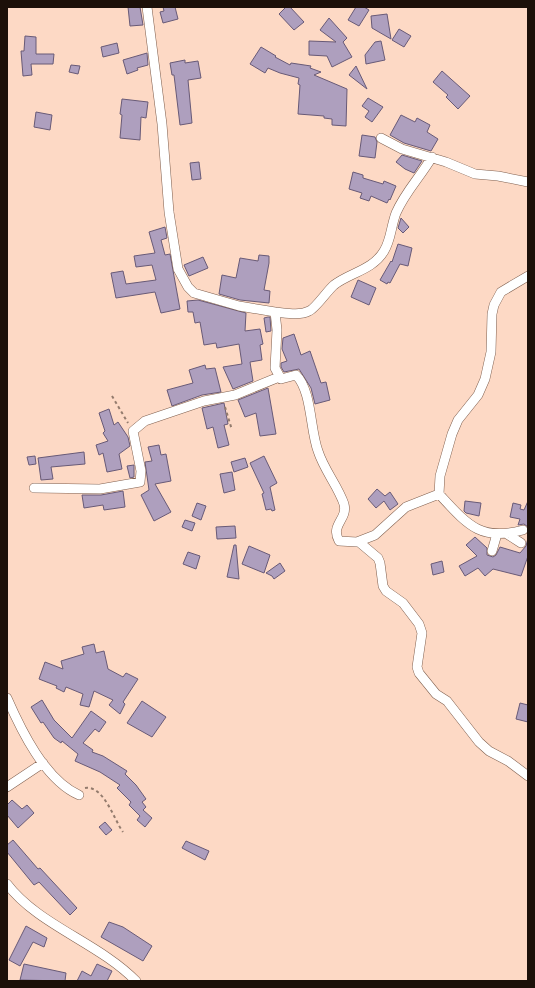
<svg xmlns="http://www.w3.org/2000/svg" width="535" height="988" font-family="'Nunito Sans',sans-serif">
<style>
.building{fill:#ae9fbe;stroke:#685a77}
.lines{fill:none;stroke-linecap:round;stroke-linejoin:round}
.minor-casing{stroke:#80604f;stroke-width:10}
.path{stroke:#937b6d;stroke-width:2;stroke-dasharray:3 3;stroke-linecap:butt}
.minor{stroke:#fff;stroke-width:9}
</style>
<rect width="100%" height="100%" fill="#fdd9c5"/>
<!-- building -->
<path class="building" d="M128,7H140L143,25L130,26Z
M163,7H175L178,19L163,23L160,12L164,11Z
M286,7H290L304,22L294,30L279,14Z
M356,7H364L369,10L359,26L348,20Z
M387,14L391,39L372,28L371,16Z
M329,18L347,38L343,42L352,57L332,67L327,56L309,55V41L336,42L320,30Z
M399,29L411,36L404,47L392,40Z
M25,36L36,37V54H54L53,64H31L32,75L23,76L21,51H24Z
M381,41L385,60L366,64L365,55L375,42Z
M117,43L119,53L103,57L101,47Z
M261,47L276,56L275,57L290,65L291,63L311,66L310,68L321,72L314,75L347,89L346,126L332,125V119L324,118V116L298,114L300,85L298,84L299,78L280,73L268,68L265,73L250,64Z
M147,53L148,65L137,68L138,70L127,74L123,60Z
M185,60V63L198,61L201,78L188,80L192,123L180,125L174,75H172L170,63Z
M71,65L80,66L78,74L69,72Z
M356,66L367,89L349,75Z
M442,71L470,96L458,109L446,97L448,95L433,82Z
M368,98L383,107L372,122L365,117L369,111L362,106Z
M122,99L148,102L146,118L141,117L140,140L120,138L122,115L120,114Z
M36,112L52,115L50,130L34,127Z
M401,115L415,122L417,118L430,125L427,132L438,139L431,151L404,143L390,135Z
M362,135L375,137L377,142L375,158L359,156Z
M402,155L422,161L414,173L405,169L396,162Z
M199,162L201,179L192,180L190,163Z
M353,172L363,175V178L383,184L384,181L396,186L390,200L389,199L387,203L371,196L369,201L360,198L362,193L349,189Z
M401,218L409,227L403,233L398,228Z
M165,227L167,238L161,240L165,255L170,254L180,309L161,313L155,292L116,298L111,273L123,271L126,284L156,280L152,265L136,267L134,256L155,253L149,232Z
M398,244L412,248L408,266L400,264L390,283L388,282L387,284L380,280L391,261L392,262Z
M259,255L269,256V263L264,290L270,291L269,303L240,300L219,294L222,275L236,278L240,258L258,261Z
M203,257L208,268L189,276L184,265Z
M358,280L376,288L369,305L351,297Z
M198,300L246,313L245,331L260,329L263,344L260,345L262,360L250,362L253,381L233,389L223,367L242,364L239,344L217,348L216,343L204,345L200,322L195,323L193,312H188L187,301Z
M268,317H270L271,331L266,332L264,318Z
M294,334L301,355L310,351L321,383L326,382L330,400L315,404L311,388L299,369L284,372L281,367V363L287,361L282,349L283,338Z
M205,365L206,369L215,368L221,392L202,395L172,406L167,390L193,383L189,370Z
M268,388L276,434L260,436L256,413L245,417L238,400Z
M224,403L228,424L224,425L229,445L218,448L213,427L207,429L202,408Z
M109,409L114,425L118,422L128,437L130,446L119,454L122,469L107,472L103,453L99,455L96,445L108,441L103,433L105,431L99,413Z
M159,445L161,455L166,454L171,481L155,484L171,512L154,521L141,495L149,490L145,462L152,461L148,447Z
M84,452L85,464L51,467L53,479L41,480L38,458Z
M35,456L36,464L29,465L27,457Z
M264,456L277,483L270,487L275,510L272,511L271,509L266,510L262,494L264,493L250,463Z
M245,458L248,467L234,472L231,462Z
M134,465V477L130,478L127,466Z
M232,472L235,490L224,493L220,474Z
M377,489L385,496L390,492L398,504L390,510L384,501L376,508L368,499Z
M123,491L125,507L104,510L103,505L84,508L82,495H101Z
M465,501L481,503L479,516L466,513L464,511Z
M528,501V527L524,524L518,525L520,519L510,517L513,503L521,505L520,509L524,510Z
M197,503L206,506L201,520L192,516Z
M185,520L195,523L192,531L182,527Z
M235,526L236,538L217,539L216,527Z
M475,537L487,548V555L493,557L496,555L500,547L520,553L526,546L528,538V556L521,576L493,569L485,576L478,568L465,576L459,566L477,556L466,545Z
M234,545H236L239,579L227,577Z
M249,546L270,555L264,573L242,564Z
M188,552L200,556L196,569L183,564Z
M442,561L444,572L433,575L431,564Z
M280,563L285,571L274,579L272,576L266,573Z
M94,644L96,653L104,651L108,669L123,677L126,673L138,679L123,702L125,704L120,714L109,705L113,700L94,691L89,707L80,705L83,694L66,687L64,692L56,688L57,686L39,679L45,662L63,669L61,661L84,654L82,647Z
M42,700L54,720L72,738L91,711L106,722L99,732L95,729L83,743L93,750L92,752L103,756L127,771L125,774L136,785L146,799L142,802L146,807L143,810L152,818L145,827L137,820L140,816L129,805L131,802L117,788L120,785L100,772L75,761L78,754L62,741L61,743L54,738L43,722L41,723L31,707Z
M142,701L166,717L152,737L127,723Z
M520,703L528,705V722L516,719Z
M12,800L22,809L27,805L34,813L18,828L7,815V805Z
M105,822L112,830L106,835L99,827Z
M13,840L38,869L40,868L77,908L70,915L39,882L34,885L7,852V845Z
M186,841L209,851L205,860L182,848Z
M109,922L123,927L152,946L143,961L101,937Z
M26,926L47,938L44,947L33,942L20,966L9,960Z
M24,964L66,973L65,981L20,980Z
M97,964L112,971L107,981H77L82,971L91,976Z"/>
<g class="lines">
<!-- minor casing -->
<g class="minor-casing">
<path id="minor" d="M147,7L162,124L169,212L178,269L188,287L194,293L239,306L275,312L277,330L275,368L281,379L296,375C312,391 310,430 318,451C324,470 338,486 344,504C348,520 330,524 339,541L357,542L375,535L406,507L439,494L440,476L452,434L458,420L478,395L485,379L491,352L492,314L494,305L501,292L528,276
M381,138L402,149L446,162L475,174L498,176L528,182
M275,312C286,313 299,316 309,311C315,309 327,291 334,285C349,273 373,270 384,251C391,240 391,226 396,213C405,192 421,176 432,157
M34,488L100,489L140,482L141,471L133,431L145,421L204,401L235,395L279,377
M439,494C467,524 480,542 523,530
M507,534L521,543
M359,542L378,558L380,563L383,586L386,591L403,603L419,624L422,633L417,667L419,673L436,694L447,701L479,742L489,751L508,761L528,776
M492,551L497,534
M7,698C21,730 45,780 79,795
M7,787L43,763
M7,884C38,925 99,943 136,981"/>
</g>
<!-- path -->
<path class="path" d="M112,396L128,423
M225,407L232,430
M85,788C104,785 114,820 123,832"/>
<!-- minor -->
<use href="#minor" class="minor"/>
</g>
<!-- border -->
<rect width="535" height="988" fill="none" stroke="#1c1009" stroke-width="16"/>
</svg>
